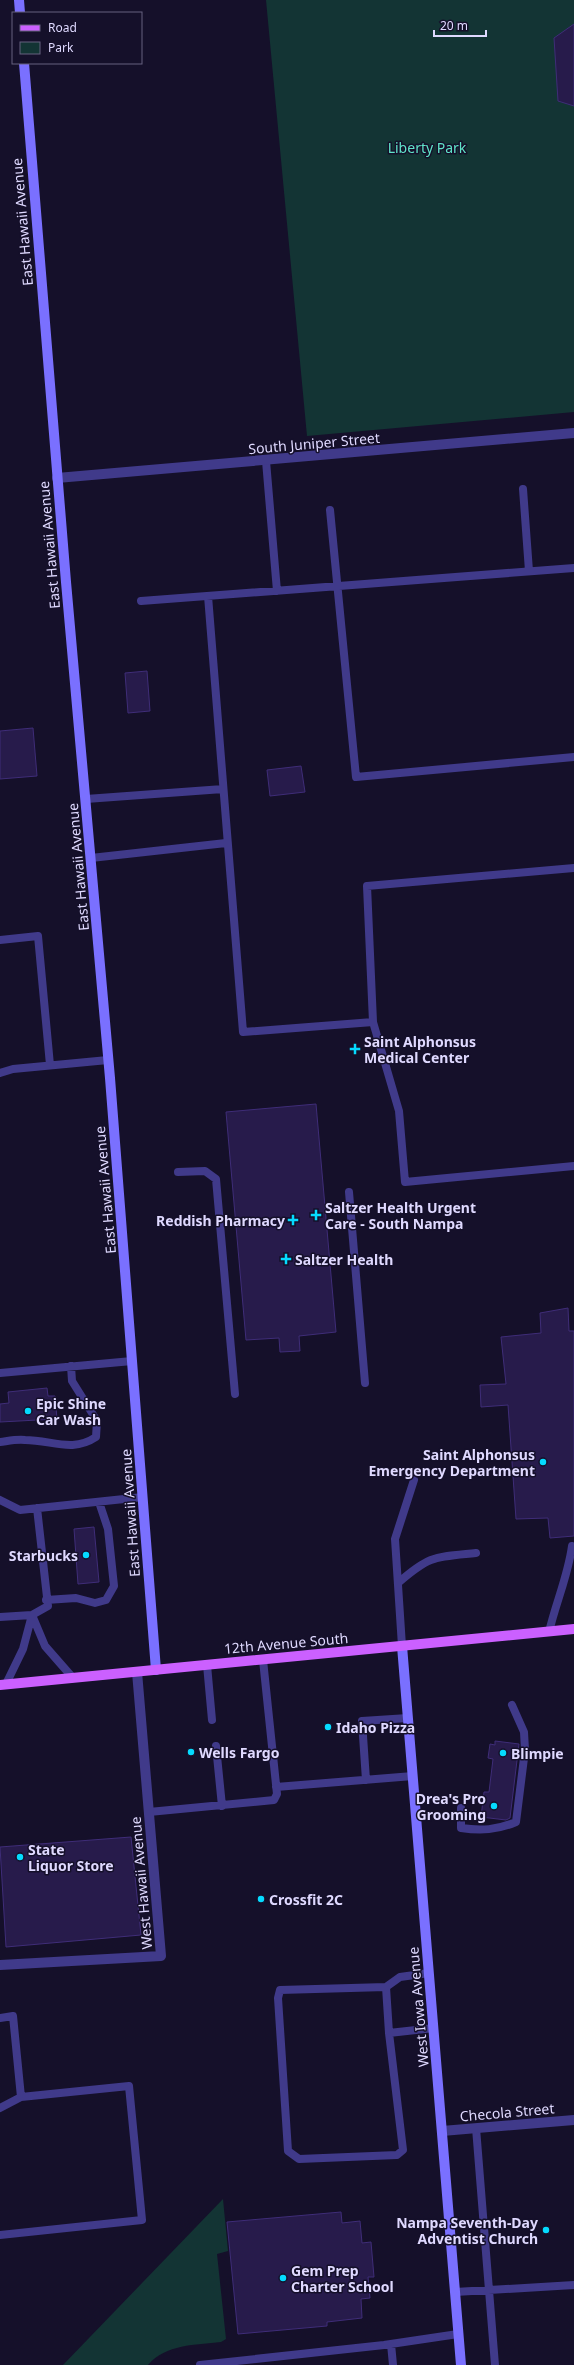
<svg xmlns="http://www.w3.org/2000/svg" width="574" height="2365" font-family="'Noto Sans',sans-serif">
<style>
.green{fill:#133434}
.building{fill:#271b4b;stroke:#3f2d78}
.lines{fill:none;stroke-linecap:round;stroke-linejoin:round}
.lane{stroke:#403a8a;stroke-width:8}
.street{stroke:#403a8a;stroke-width:10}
.secondary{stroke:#7a70ff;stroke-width:10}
.primary{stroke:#cb60ff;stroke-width:10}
.poi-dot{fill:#05dbff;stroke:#15102a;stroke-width:1.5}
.labels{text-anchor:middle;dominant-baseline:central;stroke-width:3;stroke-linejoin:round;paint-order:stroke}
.park-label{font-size:14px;fill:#60e4c9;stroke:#15102a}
.street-label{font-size:14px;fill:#dfd9ff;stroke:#15102a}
.poi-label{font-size:14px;font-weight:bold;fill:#dfd9ff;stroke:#15102a;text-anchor:start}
</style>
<rect width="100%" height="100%" fill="#15102a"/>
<!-- green -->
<path class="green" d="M266,0H574V412L307,436Z
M223,2199L228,2251L217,2254L226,2339L221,2342C195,2345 166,2344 148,2365H63Z"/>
<!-- building -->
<path class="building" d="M574,24V106L558,101L554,38Z
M147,671L150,711L128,713L125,673Z
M33,728L37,776L0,779V731Z
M301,766L305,792L270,796L267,770Z
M316,1104L336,1332L299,1336L300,1351L280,1352L279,1338L246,1340L226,1112Z
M568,1308L569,1331H574V1536L550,1538L548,1518L516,1519L508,1405L481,1407L480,1385L506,1384L501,1337L541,1333L540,1313Z
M47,1388L48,1396H55L57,1419L0,1422V1404L9,1403L8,1392Z
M94,1527L99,1582L78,1584L74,1529Z
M495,1741L519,1744L510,1818L506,1820L481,1817L484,1792H489L493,1759L488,1758L490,1744L495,1745Z
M131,1837L141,1935L6,1947L0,1847Z
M341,2212L342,2223L360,2221L362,2243L371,2242L374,2277H368L370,2298L361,2299L362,2318L327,2322V2326L238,2334L227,2222Z"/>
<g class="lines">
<!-- lane -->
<path class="lane" d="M266,461L277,591
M523,489L529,571
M330,510L356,777L574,757
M208,596L243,1032L373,1022
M141,601L574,568
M86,799L223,789
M91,858L226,843
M574,868L367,886L373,1022L399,1111L405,1182L574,1166
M0,940L38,936L50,1065
M0,1073L13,1069L108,1060
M178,1172L205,1171L216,1179L235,1394
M349,1192L365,1383
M0,1373L132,1361
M0,1442C8,1441 17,1439 25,1440C52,1440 72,1453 96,1437L97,1421L72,1381L71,1366
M0,1500L20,1510L143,1497
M398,1583C430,1555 435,1557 476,1553
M46,1600L76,1598L95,1603L106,1600L114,1586L108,1529L99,1502
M0,1617L32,1615L48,1606L37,1508
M549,1632C556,1602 568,1576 572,1546L574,1551
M402,1646L395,1539L414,1480
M207,1665L212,1720
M6,1684L23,1649L32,1615L45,1646L73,1678
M216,1746L222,1806
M366,1780L362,1721L408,1718
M276,1787L413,1776
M461,1808V1828C481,1831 497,1830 516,1822L525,1750L524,1732L512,1705
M149,1812L274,1800L277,1794L263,1660
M429,1973L400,1977L386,1987L280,1990L278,1998L288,2151L299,2159L397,2155L403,2150L389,2033L434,2028
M386,1987L389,2033
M0,2018L13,2016L21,2097
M0,2108L21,2097L129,2086L142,2220L0,2235
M476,2128L495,2365
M455,2292L574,2285
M391,2344L393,2365
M200,2365L384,2345L458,2334"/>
<!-- street -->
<path class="street" d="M57,478L574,433
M0,1965L161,1956L137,1672
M442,2131L574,2120"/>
<!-- secondary -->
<path class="secondary" d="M19,0L20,13
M24,63L66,582L110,1078L156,1670
M402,1646L461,2365"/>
<!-- primary -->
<path class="primary" d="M0,1685L574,1629"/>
</g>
<!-- markers -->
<g class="poi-dot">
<path d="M353 1043h4v4h4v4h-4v4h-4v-4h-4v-4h4z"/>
<path d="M314 1209h4v4h4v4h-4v4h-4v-4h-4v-4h4z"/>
<path d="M291 1214h4v4h4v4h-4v4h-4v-4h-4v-4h4z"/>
<path d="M284 1253h4v4h4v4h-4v4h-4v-4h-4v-4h4z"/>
<circle cx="28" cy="1411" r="4"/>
<circle cx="543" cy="1462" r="4"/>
<circle cx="86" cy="1555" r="4"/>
<circle cx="328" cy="1727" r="4"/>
<circle cx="191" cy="1752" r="4"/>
<circle cx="503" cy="1753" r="4"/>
<circle cx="494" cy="1806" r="4"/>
<circle cx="20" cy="1857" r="4"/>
<circle cx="261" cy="1899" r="4"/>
<circle cx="546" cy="2230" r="4"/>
<circle cx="283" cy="2278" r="4"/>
</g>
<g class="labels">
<!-- park labels -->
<g class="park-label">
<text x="427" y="147">Liberty Park</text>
</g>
<!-- street labels -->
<g class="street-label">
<text transform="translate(22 222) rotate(-95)">East Hawaii Avenue</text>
<text transform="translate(314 443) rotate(-5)">South Juniper Street</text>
<text transform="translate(49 545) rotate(-95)">East Hawaii Avenue</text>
<text transform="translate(78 867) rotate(-95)">East Hawaii Avenue</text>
<text transform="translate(105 1190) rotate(-95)">East Hawaii Avenue</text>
<text transform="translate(130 1513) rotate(-94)">East Hawaii Avenue</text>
<text transform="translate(286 1643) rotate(-5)">12th Avenue South</text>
<text transform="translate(141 1883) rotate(-95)">West Hawaii Avenue</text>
<text transform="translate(418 2007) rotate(-95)">West Iowa Avenue</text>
<text transform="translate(507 2112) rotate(-5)">Checola Street</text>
</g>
<!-- poi labels -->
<g class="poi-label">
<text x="364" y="1041">Saint Alphonsus<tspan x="364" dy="16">Medical Center</tspan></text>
<text x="325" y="1207">Saltzer Health Urgent<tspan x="325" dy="16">Care - South Nampa</tspan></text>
<text x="285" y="1220" text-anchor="end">Reddish Pharmacy</text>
<text x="295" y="1259">Saltzer Health</text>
<text x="36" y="1403">Epic Shine<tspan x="36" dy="16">Car Wash</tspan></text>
<text x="535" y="1454" text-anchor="end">Saint Alphonsus<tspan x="535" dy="16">Emergency Department</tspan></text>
<text x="78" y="1555" text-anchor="end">Starbucks</text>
<text x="336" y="1727">Idaho Pizza</text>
<text x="199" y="1752">Wells Fargo</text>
<text x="511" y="1753">Blimpie</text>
<text x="486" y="1798" text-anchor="end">Drea's Pro<tspan x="486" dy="16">Grooming</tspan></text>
<text x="28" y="1849">State<tspan x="28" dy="16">Liquor Store</tspan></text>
<text x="269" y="1899">Crossfit 2C</text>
<text x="538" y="2222" text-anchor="end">Nampa Seventh-Day<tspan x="538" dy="16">Adventist Church</tspan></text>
<text x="291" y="2270">Gem Prep<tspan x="291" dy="16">Charter School</tspan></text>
</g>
</g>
<!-- legend -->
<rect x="12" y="12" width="130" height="52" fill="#15102a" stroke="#66607f"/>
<rect x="20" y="25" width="20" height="6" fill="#cb60ff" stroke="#66607f"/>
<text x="48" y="32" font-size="12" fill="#dfd9ff">Road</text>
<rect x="20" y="42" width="20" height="12" fill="#133434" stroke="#66607f"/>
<text x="48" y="52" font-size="12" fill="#dfd9ff">Park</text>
<!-- scale -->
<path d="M434 30v6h52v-6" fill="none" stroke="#dfd9ff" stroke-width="2"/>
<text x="440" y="30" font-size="12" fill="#dfd9ff" stroke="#15102a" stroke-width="3" paint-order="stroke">20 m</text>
</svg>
